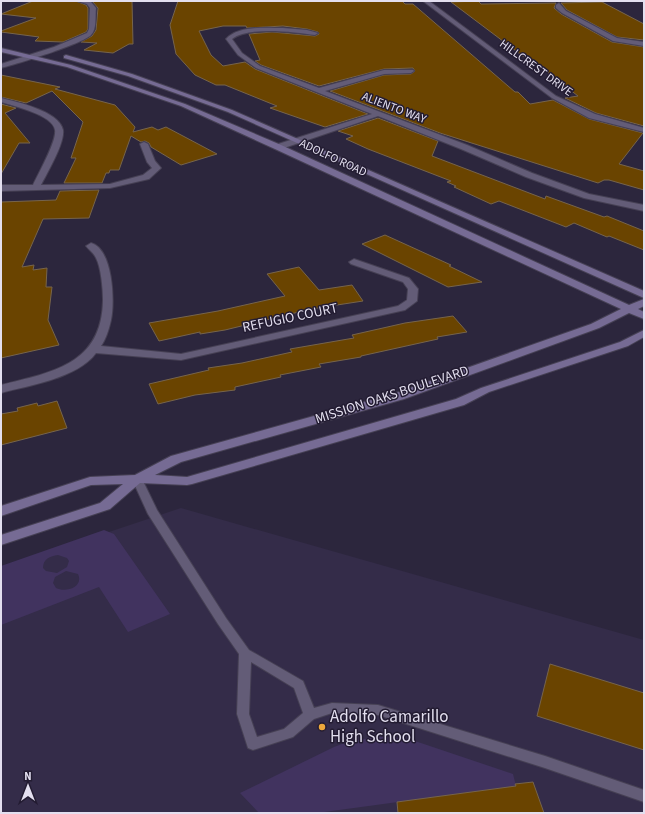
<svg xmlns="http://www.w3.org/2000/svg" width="645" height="814" font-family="'Source Sans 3',sans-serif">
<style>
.built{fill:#342c49}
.green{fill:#41335f;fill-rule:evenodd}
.building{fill:#6a4400;stroke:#76644c}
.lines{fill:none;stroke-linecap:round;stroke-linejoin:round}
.lane-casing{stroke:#464054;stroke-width:2}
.street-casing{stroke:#464054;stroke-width:2}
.secondary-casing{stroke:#464054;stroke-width:2}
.lane{fill:#635c77;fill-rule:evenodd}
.street{fill:#635c77;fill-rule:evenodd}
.secondary{fill:#766b94;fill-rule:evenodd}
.poi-dot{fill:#eea83c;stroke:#231c32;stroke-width:1.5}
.labels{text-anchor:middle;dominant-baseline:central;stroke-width:3;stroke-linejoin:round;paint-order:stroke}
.far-street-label{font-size:12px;fill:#e3dfef;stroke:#231c32}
.street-label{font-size:14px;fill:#e3dfef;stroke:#231c32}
.near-poi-label{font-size:17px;fill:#e3dfef;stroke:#231c32;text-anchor:start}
</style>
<rect width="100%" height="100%" fill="#2c263d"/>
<!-- built -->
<path class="built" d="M181,508L644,640V813H1V568Z"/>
<!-- green -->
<path class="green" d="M104,530L114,534L170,614L128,632L99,587L1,625V566ZM58,555L67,558L69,561L67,567L57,573L46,571L43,568C43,559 50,556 58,555ZM66,571L78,574C84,587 66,593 56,588L53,583L55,577Z
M378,737H391L415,741L513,774L516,786L317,813H259L240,793L334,747L350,741Z"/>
<!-- building -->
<path class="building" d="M33,1H76L86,5L88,8V29L86,32L63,42L35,41L39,37L1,32V31L36,18L1,14Z
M92,1H132L133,44H129L113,53L84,50L97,43L81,42L92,36L96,30L98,8Z
M178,1H402L405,4H413L515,92H518L530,104L553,100L589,119L643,133L619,164L644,171V190L609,180H604L598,183L440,133L330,91L384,75L411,74L415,71L413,68L384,69L319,86L261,65L255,61L260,60L249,34L272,32L315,36L319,34L318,32L307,29L283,26L247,28L246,26H223L199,31L211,55L223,66L245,62L255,69L368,114L325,127L270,108L277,106L225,85H216L195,75L176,54L170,25Z
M478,1L481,4L556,3L554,8L561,14L612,42L644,47V126L596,113L565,98L578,96L532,60H528L451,2Z
M602,2L644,24V40L617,37L567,10L561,3Z
M1,75L60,87L55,89L115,105L135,127L133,132L152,127L158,130L166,127L217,154L181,165L151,147L149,143L145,141L141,142L131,136L119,170H110L109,173H106L102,183H64L76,158H71L83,122L52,91L26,103L1,97Z
M1,104L16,108L5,113L30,143H19L1,174Z
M378,118L438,141L432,156L545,199L546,196L604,217L607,216L644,231V250L609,236L607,237L574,223L566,227L499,201L491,204L454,187L456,186L447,182L451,181L368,149L346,139L353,136L338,131Z
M99,190L89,218L43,219L22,267L34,265L33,270L47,268L46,287H52L48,320L59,345L1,358V202L56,200L60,191Z
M385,235L451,265L449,266L482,282L448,287L362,244Z
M299,267L319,290L352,285L363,301L311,309L225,330L200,334V332L159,341L149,323L218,311L285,296L267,274Z
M453,316L467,332L437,337L438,339L361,356V357L319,364L321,367L280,375L281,377L235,387V390L195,395L158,404L149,384L209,370L208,368L242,363L292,352L290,349L354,338L352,335L405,323Z
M57,401L67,428L1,445V414L18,411L17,408L37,403L38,406Z
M550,664L644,693V750L537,716Z
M533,782L544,813H398L397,802L516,786L515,784Z"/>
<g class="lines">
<!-- lane casing -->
<g class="lane-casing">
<path id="lane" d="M137,476L141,477L157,510L226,618L249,650L303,681L314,708L332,703L378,705L545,756L644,790V802L545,768L378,715L332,713L314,719L293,737L253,750L248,748L237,714L239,654L218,624L148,514L132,479L133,477ZM251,662L294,688L303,713L284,729L257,737L249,714Z"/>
</g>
<!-- street casing -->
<g class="street-casing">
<path id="street" d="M77,1L91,2L96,8C95,16 97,29 91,35C82,44 17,64 1,68V64L54,47L87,33L89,29L90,8L87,4Z
M423,1H429L556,96L595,114L644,128V132L589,118L552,98Z
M559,3L566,11L617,38L644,42V46L613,41L562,13L556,8V5Z
M283,28L307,30L318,33L315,35C294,32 249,26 232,39L242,53L260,66L319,88L384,70H413L414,71L411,73L384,74L325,91L467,145L532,173L589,194L644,205V211L584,198L526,177L461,149L378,116L281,149H275V145L372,114L256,68L238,55L226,39C239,25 266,28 283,28Z
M1,98C17,102 59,111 63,130C65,143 47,173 41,185L110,184L143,175L152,168L147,162L140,144L144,142L148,144L155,161L161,168L149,179L110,188L1,191V185H33C38,174 57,141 55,130C53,115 14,106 1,102Z
M91,243C113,249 115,302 111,320C109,329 106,339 101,346L181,354L398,306L407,300L408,289L403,282L351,264L349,262L354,259L409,278L418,289L417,301L405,310L181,360L96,353C78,378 30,385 1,393V385C52,372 102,365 103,300C103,289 101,267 96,258C94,253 89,250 86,246Z"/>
</g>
<!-- secondary casing -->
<g class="secondary-casing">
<path id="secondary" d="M1,48L71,65L185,104L281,145L629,305L644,299V306L638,309L644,312V319L629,313L599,328L404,399L181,462L155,475L187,477L456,399L481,388L620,342L644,330V337L628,346L489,392L464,405L192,484L187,485L140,483L110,509L1,545V535L100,503L123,484L91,485L1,516V506L90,477L135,475L171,456L396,393L591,324L621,309L275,149L181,106L67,67L1,52Z
M66,55L132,74L232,110L644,291V298L228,112L128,76L64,58V56Z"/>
</g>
<!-- lane -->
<use href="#lane" class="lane"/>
<!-- street -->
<use href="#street" class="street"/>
<!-- secondary -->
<use href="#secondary" class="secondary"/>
</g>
<!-- markers -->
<circle class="poi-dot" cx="322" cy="727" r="4"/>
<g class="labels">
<!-- far-street labels -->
<g class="far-street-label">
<text transform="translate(536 68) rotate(36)">HILLCREST DRIVE</text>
<text transform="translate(394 108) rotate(21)">ALIENTO WAY</text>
<text transform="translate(333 158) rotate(25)">ADOLFO ROAD</text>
</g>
<!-- street labels -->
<g class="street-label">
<text transform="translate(290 318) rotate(-12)">REFUGIO COURT</text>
<text transform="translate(392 395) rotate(-18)">MISSION OAKS BOULEVARD</text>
</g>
<!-- near-poi labels -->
<g class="near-poi-label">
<text x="330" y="717">Adolfo Camarillo<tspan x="330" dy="20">High School</tspan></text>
</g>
</g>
<!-- border -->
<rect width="645" height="814" fill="none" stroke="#e3dfef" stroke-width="4"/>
<!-- north arrow -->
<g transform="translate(28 786)" stroke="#231c32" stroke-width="3" paint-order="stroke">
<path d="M0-3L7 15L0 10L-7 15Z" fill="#e3dfef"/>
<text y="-6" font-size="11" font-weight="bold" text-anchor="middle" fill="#e3dfef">N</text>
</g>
</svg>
